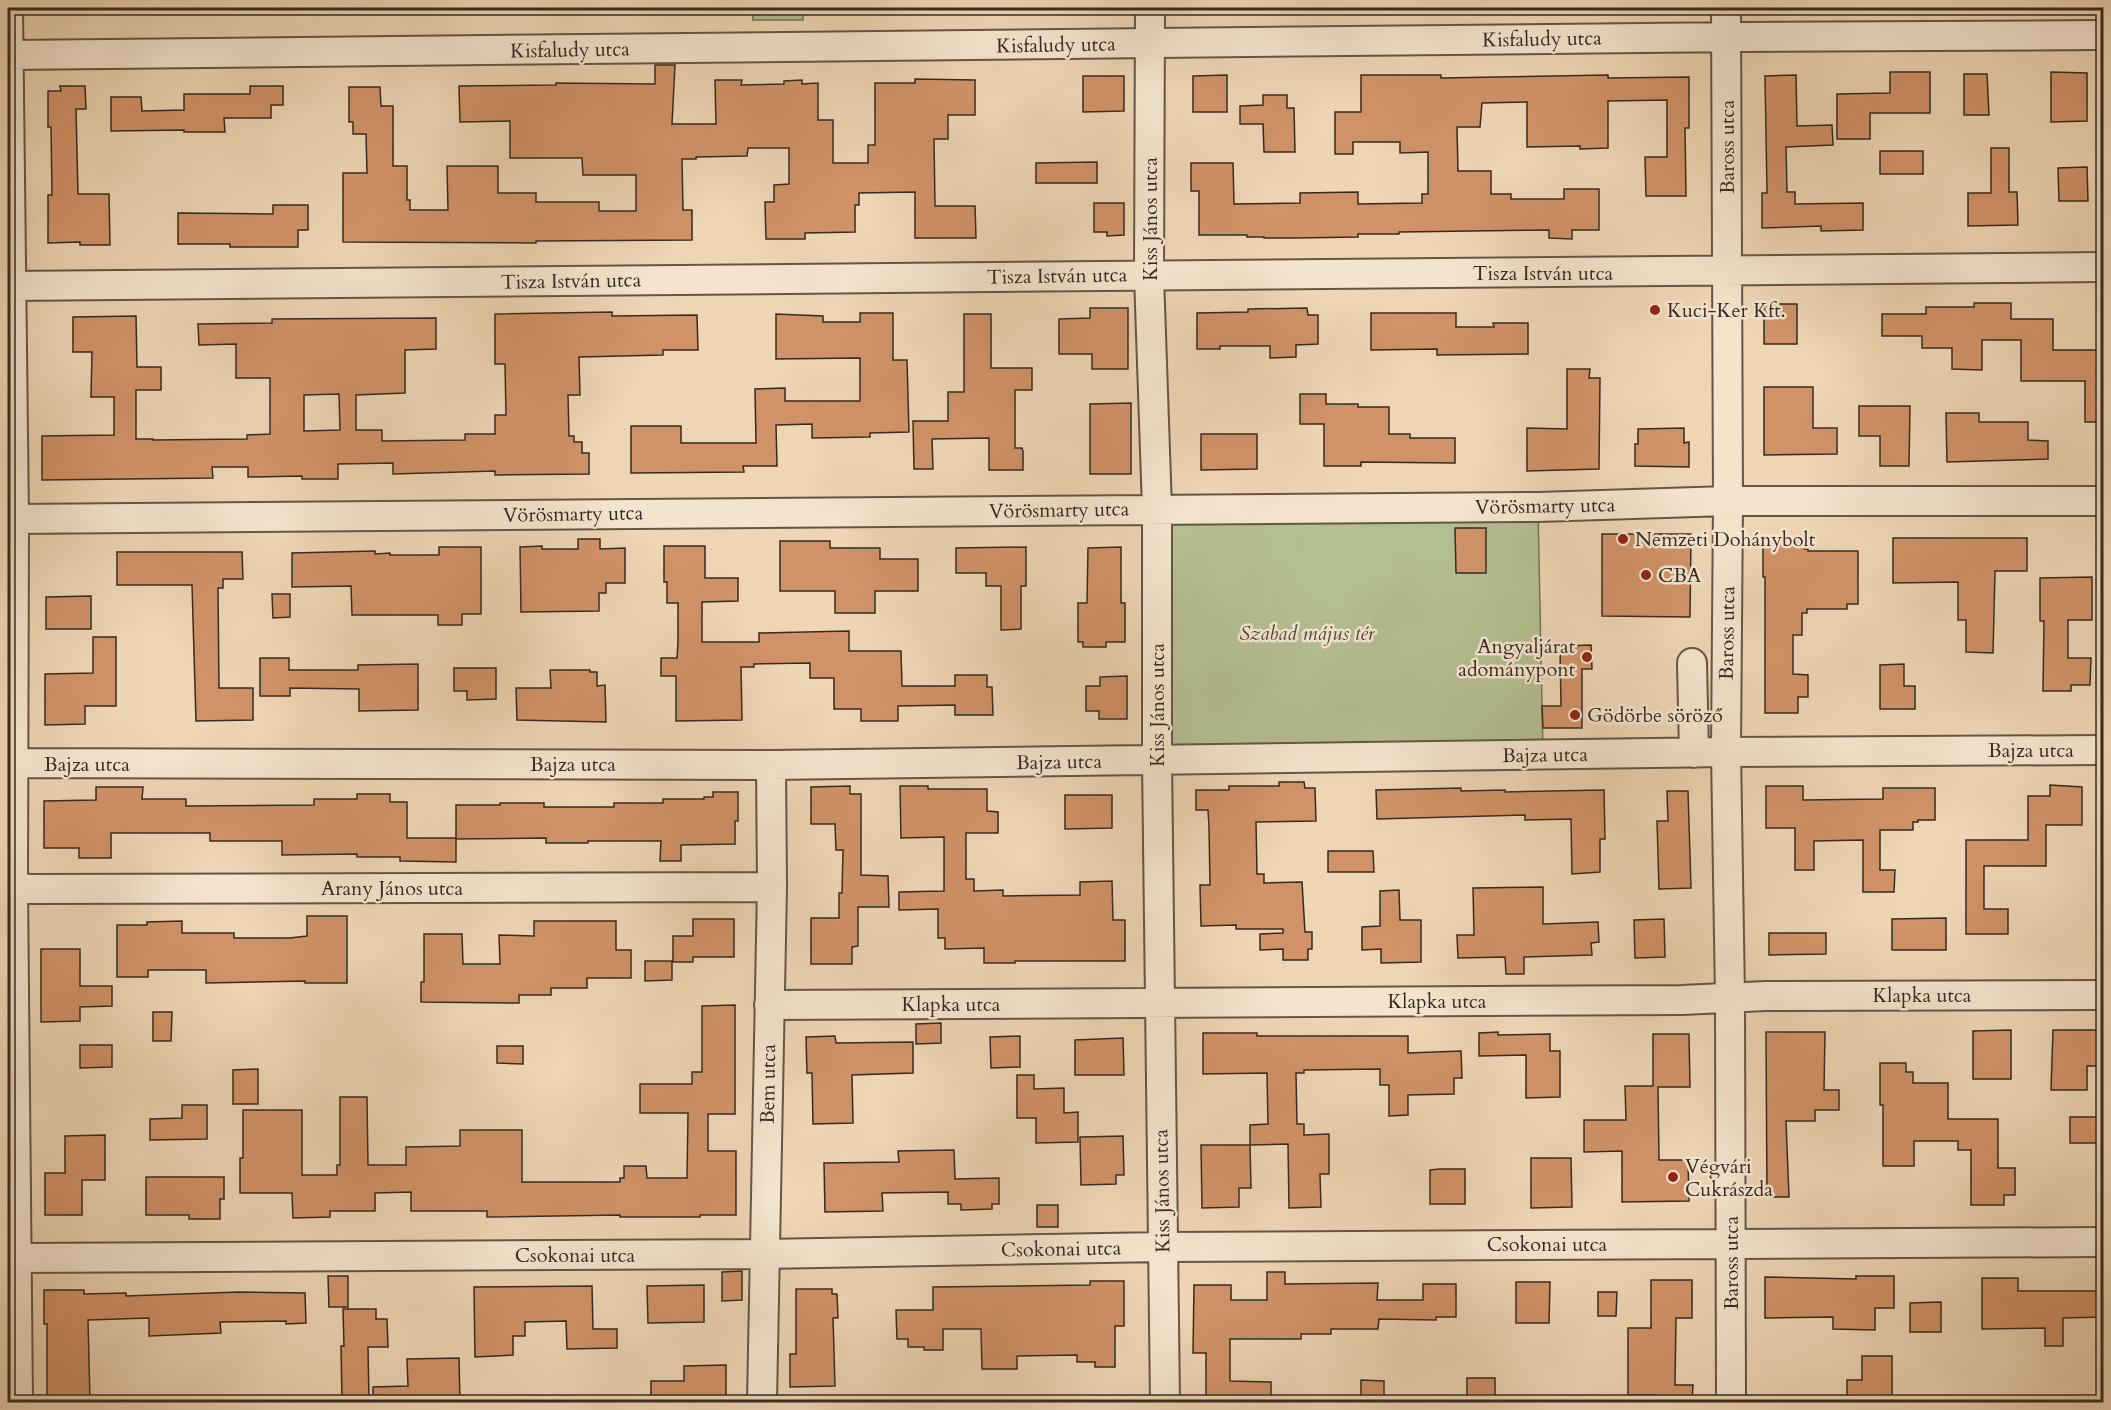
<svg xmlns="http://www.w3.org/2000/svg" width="2111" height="1410" font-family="Cardo,serif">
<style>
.green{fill:#b3be91;stroke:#74745a;stroke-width:1.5}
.building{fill:#d19267;stroke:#352b23;stroke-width:1.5;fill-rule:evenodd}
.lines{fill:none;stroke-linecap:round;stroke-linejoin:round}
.minor-casing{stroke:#635647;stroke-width:32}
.minor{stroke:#f4e4ce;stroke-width:28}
.poi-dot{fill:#8f2418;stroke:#f4e4ce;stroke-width:2}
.labels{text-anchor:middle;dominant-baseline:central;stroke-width:5;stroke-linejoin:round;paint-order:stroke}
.street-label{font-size:20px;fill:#352b23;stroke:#f4e4ce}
.poi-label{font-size:20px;fill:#352b23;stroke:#f4e4ce;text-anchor:start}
.park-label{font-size:20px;font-style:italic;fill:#4e4839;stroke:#f4e4ce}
</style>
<rect width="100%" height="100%" fill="#eed5b4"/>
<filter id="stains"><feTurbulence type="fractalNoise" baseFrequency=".00333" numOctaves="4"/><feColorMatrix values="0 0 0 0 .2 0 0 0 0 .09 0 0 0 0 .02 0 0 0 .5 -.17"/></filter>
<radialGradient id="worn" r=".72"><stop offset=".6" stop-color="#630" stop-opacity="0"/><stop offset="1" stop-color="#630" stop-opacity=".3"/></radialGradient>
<!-- green -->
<path class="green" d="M752,8H803V20H753Z
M1538,508L1543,755L1157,761V509Z"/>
<!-- building -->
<path class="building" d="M655,65H675L672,124H716L715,80H742L741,85L784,84V81L802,80V84L818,83V120H833V163H868V145H875V83H915V79L975,80V115H948V139H934L935,206H975L976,238H915V192L859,193V205H855V232L805,233V239H766L765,202H774V185L789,184V148H748L747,156L696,157V159H682L683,210H692V240L536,241V243L343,242V173H367L366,134H353V122H349V87H380L381,106H393V166H407V200H410V210H448L447,166H498V193H536V202H599V211H636V175H583L582,158H510V121L460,122L459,86L556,85V83L655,84Z
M1890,72H1930V113H1870V139H1837V94L1890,93Z
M2051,72L2087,73V121L2051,122Z
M1964,74H1987L1989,115H1964Z
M1227,75V112H1193V76Z
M1361,75H1441V78L1608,75V78L1689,77V128H1685L1686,196H1646L1645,157H1667V100L1608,101V148L1580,149V146L1527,147V102L1482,103L1480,127H1457L1458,171H1491V194H1511V199H1564V189H1599V230H1572V239L1549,238V230L1399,232V234H1358V237L1295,238H1264V237H1247V235H1199V191H1191V163H1233L1234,204L1300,203V193L1358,192V204L1422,203V194H1428V152L1400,153V142H1353V154H1335V112H1361Z
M1796,75L1797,126L1832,125L1833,145L1786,147L1787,192H1795V204L1863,203V230L1821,231V226L1762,228V193H1767L1765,76Z
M1083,76H1124V111L1083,112Z
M60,86H85L86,109H76L78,194H109L110,245H80V242L48,243V195H52L51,127H48V91H61Z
M250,86H283V105H271V118H224L225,132H184V130L111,131V97H141L142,111L184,110V94H250Z
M1263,95H1287V108H1294L1295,152H1264L1263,124H1240V106L1263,105Z
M1991,148H2009V192H2017L2018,225L1968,226V193H1991Z
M1880,151H1923V174H1880Z
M1097,162V183H1036V163Z
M2087,167L2088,201H2059L2058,168Z
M1094,203H1124V235L1107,236V232H1094Z
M273,205H308V230H298V247H230V244H178V213L273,214Z
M1974,303H2011V319H2053V350H2103V422H2085V381H2021V340H1982V370L1952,369V348H1922V336H1882V314H1926V307H1974Z
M1764,304H1797V344H1764Z
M1090,308H1128V369H1092V354H1059V319L1090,318Z
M1307,308L1308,315H1318V344L1296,345V357L1270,358V346H1220V349H1197V313L1248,312V309Z
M612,312V316L697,315L698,350H663V355L579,357L580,395H568L569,436H574V442H582V453H589V474L495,475V471L393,474V463L338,464V479H302V476L248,477V467H212L213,478L42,480V436L114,435V397H91L92,352H73V317L136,316L137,367H161V390H136V439H153V440L247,439V435L270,434V378H236V344L199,345L198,324L272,323V319L436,318V349L405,350V393L356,395V430H382V441L465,440V434H495V415H506L505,364H495V314ZM339,394L340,430L304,431V395Z
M860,313H893V360H907L909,432L870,433V437L812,438V424L776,425L777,466H743L744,472L631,473V426H681V443H756L755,389L785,388V401H860V358L776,359V314L823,316V322H860Z
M1371,313H1456V327H1494L1493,323H1528V354L1437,355V349L1371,350Z
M964,314H991V368H1032V390H1015V448H1022L1023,451V470H989V438L932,439L933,469H914L913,421H948V392H964Z
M1567,369H1590L1589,378H1600L1599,469L1527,471V428L1567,429Z
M1764,387H1813V428H1837V454L1764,455Z
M1300,394H1326V404H1358V407H1389V434H1410V438H1455V463L1361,462V466H1324V424H1300Z
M1131,403V474H1090V404Z
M1859,406H1910L1909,466H1880V436H1859Z
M1946,413H1979V422H2028V440L2048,441V459L1947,462Z
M1684,428V443L1689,442V467L1635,466V444H1638V429Z
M1201,434H1257V469L1201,470Z
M1455,528H1486V573H1456Z
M1602,534H1691L1690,617L1602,616Z
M1893,538H2027V571H1995L1993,653L1966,652V620H1958V582L1893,583Z
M578,539H600V549L625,548V583H606V593H599V611L521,612L520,547L542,546V549H578Z
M1763,539H1804V549H1808V551H1858V604H1847V609H1807V613H1802V635H1793V674L1808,675V697H1798V713H1765V577H1763Z
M780,541H830V548H880V559H918V591H875V613H835V591H780Z
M664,546H705V578H738V601L702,602V642H759V633L849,631V651H901L902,686H955V675H987V687H992L993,715H955V705L898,706V721H861V709H834V678H810V663L754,664V667H741L742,720L676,721V676H661V658H677L678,642V603H667V582H664Z
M439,547H481V614H462V625H438V615H352L351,586L292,587V553L375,551V554L390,553V555H439Z
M1026,547V586H1021V629L1001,630V586H986V573H956V548Z
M1121,547V603H1125V642H1106V647H1083V642H1078V603H1087L1088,548Z
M117,552H242L243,579H223V588H218L219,688H253V720L196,721L192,585H117Z
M2092,577V620H2068V658H2091L2090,685H2071V691H2043L2044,621H2040V578Z
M272,594H290V617L273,618Z
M91,596V629H46V597Z
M93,637H116V706H85V724L45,725V674L93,673Z
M1591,645L1592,669H1582V728H1543L1542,706H1561L1560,646Z
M260,658H289V670H358V665L418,664V710L359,711V689L290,688V696H260Z
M1904,664V686H1915V709H1880V665Z
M454,668H496V699L467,700V691H454Z
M550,670H590V672H597V686L605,685L606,722L517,720L516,688H551Z
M1127,676V719H1099V711H1086V686H1100V677Z
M1279,782H1304L1305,788H1315L1316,821L1256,822L1257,874H1264V883L1302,882L1305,932H1312V949H1308V960H1283V949L1260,950V934L1283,933V929H1236V925L1201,926L1200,885H1210L1209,827L1208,810H1196V790H1229V786H1279Z
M2050,785L2082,787V825H2046V866H1984V909H2008V934H1966V840H2028V796H2050Z
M850,786V794H861V875L888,876L889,907H858V946L852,947V964H811V918H839V893H842L843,850H836L835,824H811V787Z
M900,786H928V789H987V811L998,812V833H966V879H974V891L1003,890V896L1080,895V882L1112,881L1113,920H1125V961H1015V963H984V948L945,949V938H938V909L899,910V892L944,891V837L901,838Z
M1766,786H1803V800L1883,799V788H1935V820H1918V822H1913V830H1880V870H1895L1894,892H1863V840L1814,841V870H1795V828H1766Z
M96,787H143L142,799H186V806L314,805V799H357V794H390V802H407V838H456V805H500V803H544V807H614V803H663V799H704V797H713V792H738V821H735V844L681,845V861H660L661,841H588V843H546V838L456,839V838V862L400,861V857H357V854L282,855V841H210V833H111V858H79V848H44V801L96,800Z
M1461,788V791L1505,790V792L1604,790L1605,839H1600V872L1572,874L1571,819L1525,820V815L1377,819L1376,790Z
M1667,791H1688L1691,888L1659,889L1657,821H1668Z
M1065,795H1112V828L1065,829Z
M1328,851H1373L1374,872H1328Z
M1543,887V924L1598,922L1599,942L1591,943L1592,955L1524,957V974H1506L1505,957L1458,958L1457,935H1474L1473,888Z
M1399,890L1400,920H1421V962L1381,963V949L1362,950V927L1380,926V891Z
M307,916H347V983H305V981L206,983V970H148V977H117V925H147V922L182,921V933H234V938H290L307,936Z
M1946,918V950H1892V919Z
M693,919H734V957H693V962H673V936H693Z
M1664,919L1665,957L1635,958L1634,920Z
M534,921H616V950H631V978H587V988H551V995H519V1003L421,1002V982H424V934H462L463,964H500L499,935L534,936Z
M1769,933H1826V954L1769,955Z
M41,949H80V986H112V1006L80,1007V1021L41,1022Z
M645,961H672V980L645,981Z
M735,1005V1114H708V1151H736V1215H700V1217H620V1215L487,1217V1211H411V1192L375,1193V1211H330V1217L293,1218L292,1193H240V1158H243V1110H302V1175H337V1165H340V1097H367L368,1165H406V1147L460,1146V1130H522V1182H620V1178H624V1166H646L647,1178H687L688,1113H640V1084H692V1072H702V1006Z
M153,1012H172L171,1041H153Z
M941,1023V1043L916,1044V1024Z
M2011,1030V1079H1973V1031Z
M2053,1030H2100V1066H2087V1090H2051Z
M1498,1032V1035L1550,1034V1051H1560V1097L1526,1098V1055L1479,1056V1033Z
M1766,1032H1825L1824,1090H1839V1110H1815V1121H1786L1789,1197H1767Z
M1203,1033H1257V1036H1408V1053L1461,1051L1462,1078H1454V1094L1408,1095V1115L1389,1116V1085H1380V1069L1304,1070V1073H1296L1297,1124H1304V1135L1329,1134V1174H1320L1321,1207L1289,1208L1288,1144L1250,1145V1125L1268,1124L1267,1073L1203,1074Z
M1653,1034H1689L1690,1087H1658L1659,1160H1688L1689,1201L1622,1202V1151L1584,1152V1120H1626L1625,1086H1653Z
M835,1036L836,1043L913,1042V1073L852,1075L853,1123L813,1124L812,1073H807L806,1037Z
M1020,1036V1067L991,1068L990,1037Z
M1123,1038L1124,1075H1075V1040Z
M80,1045H112V1067L80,1068Z
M497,1046H523V1064L497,1063Z
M1880,1063H1906V1072H1913V1083H1948V1119H1998V1168H2015V1195H2004V1205H1971V1150H1958V1141H1914V1166H1883V1105H1880Z
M258,1069V1104H233V1070Z
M1017,1075H1034V1089L1064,1088V1113L1078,1112V1142L1036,1143V1118H1017Z
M182,1105H207V1139L150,1140V1119L182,1118Z
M2070,1117H2103V1143H2070Z
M105,1135V1180H82V1215H45V1173H65V1136Z
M1123,1136L1124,1175H1116V1184L1081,1185L1080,1137Z
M1201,1145H1250L1251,1188H1239V1207L1202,1208Z
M954,1150L955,1179L999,1178V1204H992V1209L961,1210V1204H948V1192L882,1193L883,1211L825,1212L824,1163L899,1162L898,1151Z
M1531,1158H1571L1572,1207L1531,1208Z
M1440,1169H1465V1204H1430V1170Z
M146,1177H224V1199H220V1219H189V1215H146Z
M1037,1205H1058V1227H1037Z
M742,1271V1300L722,1301V1272Z
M1267,1272H1285V1284L1378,1283L1377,1300H1423V1284H1456V1317H1436V1320L1379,1319L1378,1329H1331V1334H1301V1339H1230V1381L1271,1382V1399H1232V1402H1206V1353H1193L1194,1285H1231V1300H1267Z
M328,1276H348V1307H329Z
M1856,1276H1894V1308H1875V1330L1833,1329V1317L1765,1318V1277L1856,1279Z
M1982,1278H2018V1291H2103V1317L2063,1318V1346H2045V1328L1982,1329Z
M1651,1280H1692V1318H1676L1675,1385H1693L1692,1402H1655L1656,1395H1628V1328H1651Z
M1090,1281H1124V1326H1115V1367H1095V1362H1077V1355L1017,1356V1369H982L981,1329H943V1350H924V1347H908V1339H897L896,1310H933V1287L1090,1285Z
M1516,1282H1550L1549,1323H1516Z
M704,1285V1322L648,1323L647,1286Z
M592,1286L593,1329H617V1348L567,1349L566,1321L525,1322V1336H513V1355L475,1357L474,1287Z
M796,1289H832V1294H837L838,1318H833L835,1386L790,1387V1354H796Z
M44,1290H84V1294L126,1293V1296L239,1292L305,1293L306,1323L286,1324V1321L220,1322L221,1333L149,1336V1318L88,1320L90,1402H47V1324H44Z
M1598,1292H1617L1616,1316H1598Z
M1941,1302V1332H1910V1303Z
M343,1309H376V1319H387L388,1347H368L369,1402H342L341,1346H344Z
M1862,1356H1892V1402H1847V1380H1862Z
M459,1358L460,1402H373V1387L408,1386L407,1359Z
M726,1365V1402H651V1381H684V1366Z
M1467,1378H1495V1402H1467Z
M1361,1380L1384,1381V1399H1361Z"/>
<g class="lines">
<!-- minor casing -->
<g class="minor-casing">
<path id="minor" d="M8,8L14,519L13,887L18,1402
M1150,8L1149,276L1157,509V761L1165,1402
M1726,8L1728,501L1726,752L1730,998L1731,1402
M9,55L1738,37L2104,35
M10,286L2104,267
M14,519L1538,507L1728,501H2104
M1692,663L1694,753
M14,763L771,765L1726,752L2104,750
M8,887L31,889L772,887
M769,1005L1682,1000L1766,996L2104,995
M18,1258L763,1254L1162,1247L2104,1242
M762,1402L772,887L771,765"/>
</g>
<!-- minor -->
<use href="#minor" class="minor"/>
</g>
<!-- markers -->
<g class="poi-dot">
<circle cx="1655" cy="310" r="6"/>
<circle cx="1623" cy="539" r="6"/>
<circle cx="1646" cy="575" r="6"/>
<circle cx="1587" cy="657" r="6"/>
<circle cx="1575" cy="715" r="6"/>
<circle cx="1673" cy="1177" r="6"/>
</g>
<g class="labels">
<!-- street labels -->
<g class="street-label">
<text transform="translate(1542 39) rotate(-1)">Kisfaludy utca</text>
<text transform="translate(1056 45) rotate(-1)">Kisfaludy utca</text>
<text transform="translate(570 50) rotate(-1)">Kisfaludy utca</text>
<text transform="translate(1727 147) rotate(-90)">Baross utca</text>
<text transform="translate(1150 219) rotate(-90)">Kiss János utca</text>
<text x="1543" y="273">Tisza István utca</text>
<text transform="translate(1057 276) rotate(-1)">Tisza István utca</text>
<text transform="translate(571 281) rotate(-1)">Tisza István utca</text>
<text transform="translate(1545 506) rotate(-1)">Vörösmarty utca</text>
<text transform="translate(1059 510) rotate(-1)">Vörösmarty utca</text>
<text transform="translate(573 514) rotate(-1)">Vörösmarty utca</text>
<text transform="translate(1727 633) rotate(-89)">Baross utca</text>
<text transform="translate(1157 705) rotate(-90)">Kiss János utca</text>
<text x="2031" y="750">Bajza utca</text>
<text transform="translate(1545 755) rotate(-1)">Bajza utca</text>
<text transform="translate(1059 762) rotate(-1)">Bajza utca</text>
<text x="87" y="764">Bajza utca</text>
<text x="573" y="764">Bajza utca</text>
<text x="392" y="888">Arany János utca</text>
<text x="1922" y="995">Klapka utca</text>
<text x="1437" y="1001">Klapka utca</text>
<text x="951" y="1004">Klapka utca</text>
<text transform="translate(768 1084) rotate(-89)">Bem utca</text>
<text transform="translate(1162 1191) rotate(-91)">Kiss János utca</text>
<text x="1547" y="1244">Csokonai utca</text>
<text transform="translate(1061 1249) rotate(-1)">Csokonai utca</text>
<text x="575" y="1255">Csokonai utca</text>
<text transform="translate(1731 1263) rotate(-90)">Baross utca</text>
</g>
<!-- poi labels -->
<g class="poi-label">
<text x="1667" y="310">Kuci-Ker Kft.</text>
<text x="1635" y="539">Nemzeti Dohánybolt</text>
<text x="1658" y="575">CBA</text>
<text x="1575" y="646" text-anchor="end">Angyaljárat<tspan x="1575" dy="23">adománypont</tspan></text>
<text x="1587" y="715">Gödörbe söröző</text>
<text x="1685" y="1166">Végvári<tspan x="1685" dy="23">Cukrászda</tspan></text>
</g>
<!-- park labels -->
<g class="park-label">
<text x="1307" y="633">Szabad május tér</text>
</g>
</g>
<!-- margin -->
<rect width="2111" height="1410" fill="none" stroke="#eed5b4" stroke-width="30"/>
<rect x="9" y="9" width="2093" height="1392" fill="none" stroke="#352b23" stroke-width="3"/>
<rect x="15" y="15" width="2081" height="1380" fill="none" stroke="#352b23" stroke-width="1.5"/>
<rect width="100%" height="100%" filter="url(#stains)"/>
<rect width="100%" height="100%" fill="url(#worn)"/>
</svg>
